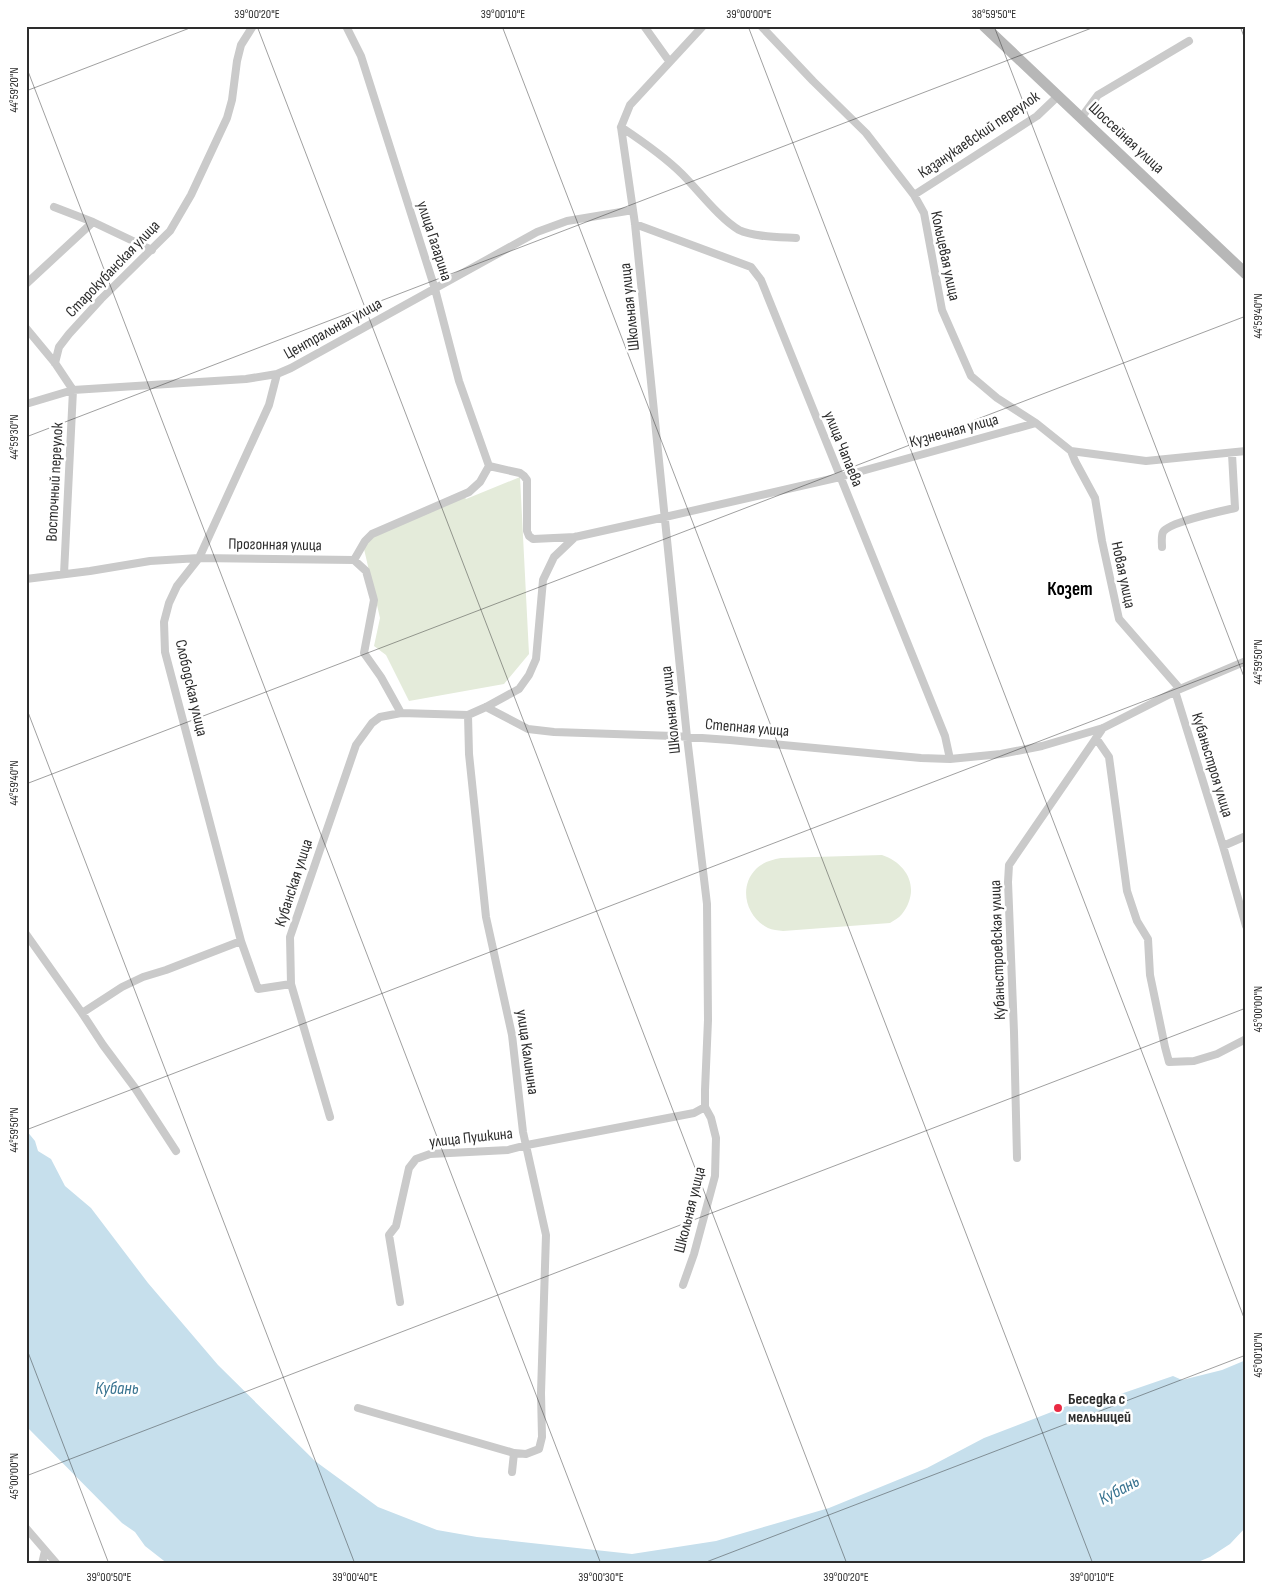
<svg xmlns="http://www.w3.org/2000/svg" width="1272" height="1590" font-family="'Sofia Sans Condensed',sans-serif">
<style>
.green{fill:#e4ebda}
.water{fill:#c6dfec}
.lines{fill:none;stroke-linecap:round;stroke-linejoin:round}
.street{stroke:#cacaca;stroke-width:8}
.secondary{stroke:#b7b7b7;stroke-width:11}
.ticks{fill:none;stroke:#2d2d2d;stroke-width:1;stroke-opacity:0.45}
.poi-dot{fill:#ea2a43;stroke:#fff;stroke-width:2}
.labels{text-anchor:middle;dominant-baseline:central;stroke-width:5;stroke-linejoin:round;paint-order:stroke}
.street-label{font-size:16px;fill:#2d2d2d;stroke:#fff}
.poi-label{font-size:16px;font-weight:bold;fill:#2d2d2d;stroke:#fff;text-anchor:start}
.water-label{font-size:18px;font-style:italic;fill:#397491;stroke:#fff}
.quarter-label{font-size:19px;font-weight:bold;fill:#000;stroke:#fff}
.neatline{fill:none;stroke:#2d2d2d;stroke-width:2}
.ticks-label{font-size:12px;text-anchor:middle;fill:#2d2d2d}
</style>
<rect width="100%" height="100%" fill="#fff"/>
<!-- green -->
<path class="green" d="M520,477L529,654L504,684L409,701L386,655L374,646L380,618L364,549L367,538L464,496L466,499Z
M882,855C908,864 921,889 902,914C899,918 894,920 890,923L783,931C778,930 772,930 768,928C746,917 738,887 756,869C763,862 771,860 781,858Z"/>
<!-- water -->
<path class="water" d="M26,1130L35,1141L38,1151L51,1159L65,1186L91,1208L148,1283L218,1365L315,1461L378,1507L437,1530L477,1537L632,1554L716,1541L829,1508L927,1468L984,1438L1067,1406L1106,1399L1173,1376L1182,1380L1222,1370L1246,1360V1527L1230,1544L1210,1557L1193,1564H168L145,1546L135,1532L122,1523L26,1426Z"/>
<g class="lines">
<!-- street -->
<path class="street" d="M346,26L361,56L435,289L459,381L489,466
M644,26L669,61
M761,26L813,81L866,133L914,195L924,213L942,310L971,376L997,398L1036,423
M1081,118L1098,95L1189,41
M621,127C642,141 664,156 682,174C698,190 720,219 739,230C753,237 780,237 796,238
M914,195L1037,116L1058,96
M54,207L93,222
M635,224L751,267L761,280L945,736L950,759
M26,284L93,222L152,250
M26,328L55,363L73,390L64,574
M55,363L59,347L69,334L101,299L170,231L191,195L227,118L232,100L237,61L241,45L253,26
M277,374L269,405L199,558L177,586L169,603L164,622L165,652L241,941L258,989L291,984
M26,404L73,390L246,379L277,374L291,368L537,232L567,221L633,210
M1071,451L1075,461L1095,498L1102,541L1119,619L1180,689
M489,466L520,473L524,476L527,480V531L529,536L533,539L575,537L665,517L840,477L1036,423L1071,451L1146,461L1246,451
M1162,547C1162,543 1161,536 1163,532C1169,522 1222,511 1235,508L1232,454
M354,560L366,571L374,600L364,653L381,677L401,713L468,715L486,707L519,689L529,675L536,659L543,580L554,557L575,537
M26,579L90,571L150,561L199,558L354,560L365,541L372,534L469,492L480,482L489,466
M1175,691L1223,846L1246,926
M486,707L528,729L554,732L674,736L730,740L921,758L950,759L1001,754L1042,746L1103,728L1180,689L1246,661
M468,715L469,754L486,917L512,1035L523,1132L546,1235L541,1393L542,1437L539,1449L526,1454L514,1453L512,1472
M1096,738L1109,757L1127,891L1137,921L1148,939L1150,975L1165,1047L1169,1062L1194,1061L1217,1054L1246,1039
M1223,846L1246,836
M26,934L82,1013L103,1045L135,1088L176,1151
M82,1013L122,987L143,977L166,970L241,941
M330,1117L291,984L290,937L356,745L372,723L380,717L401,713
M1017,1158L1014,1032L1008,882L1009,865L1103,728
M683,1285L694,1254L715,1176L716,1138L711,1118L705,1107V1090L708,1020L707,904L687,737L635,224L621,127L630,105L703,26
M400,1302L389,1235L396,1226L409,1168L416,1159L430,1154L508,1150L527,1145L694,1113L705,1107
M358,1408L514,1453
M26,1528L57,1564
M42,1564L45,1551"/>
<!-- secondary -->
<path class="secondary" d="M984,26L1246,274"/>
</g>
<!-- ticks -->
<path class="ticks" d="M257,26L847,1564M502,26L1093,1564M748,26L1246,1323M994,26L1246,682M1240,26L1246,42M26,66L601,1564M26,91L195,26M26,437L1097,26M26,707L355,1564M26,784L1246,316M26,1130L1246,662M26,1347L109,1564M26,1476L1246,1008M701,1564L1246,1355"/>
<!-- markers -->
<circle class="poi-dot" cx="1058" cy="1408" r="5"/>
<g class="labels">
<!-- street labels -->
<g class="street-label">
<text transform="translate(979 135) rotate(-34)">Казанукаевский переулок</text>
<text transform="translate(1126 138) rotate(43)">Шоссейная улица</text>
<text transform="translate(434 241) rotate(72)">улица Гагарина</text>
<text transform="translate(945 256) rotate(78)">Кольцевая улица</text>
<text transform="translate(113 269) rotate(-46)">Старокубанская улица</text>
<text transform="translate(630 307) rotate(-96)">Школьная улица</text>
<text transform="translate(333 329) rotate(-29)">Центральная улица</text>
<text transform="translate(954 431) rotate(-15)">Кузнечная улица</text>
<text transform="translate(843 449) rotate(68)">улица Чапаева</text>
<text transform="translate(55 482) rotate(-87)">Восточный переулок</text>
<text transform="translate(275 545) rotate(1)">Прогонная улица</text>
<text transform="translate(1123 575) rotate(78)">Новая улица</text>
<text transform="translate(191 688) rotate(77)">Слободская улица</text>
<text transform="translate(671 710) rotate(-96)">Школьная улица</text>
<text transform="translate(747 728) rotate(5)">Степная улица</text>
<text transform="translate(1212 765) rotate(73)">Кубаньстроя улица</text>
<text transform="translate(294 883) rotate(-72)">Кубанская улица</text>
<text transform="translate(998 950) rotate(-92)">Кубаньстроевская улица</text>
<text transform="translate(527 1052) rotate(82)">улица Калинина</text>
<text transform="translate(471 1138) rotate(-6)">улица Пушкина</text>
<text transform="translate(690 1210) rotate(-76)">Школьная улица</text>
</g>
<!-- poi labels -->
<g class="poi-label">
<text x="1068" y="1399">Беседка с<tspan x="1068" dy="18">мельницей</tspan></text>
</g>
<!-- water labels -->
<g class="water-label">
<text x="117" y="1388">Кубань</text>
<text transform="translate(1119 1490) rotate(-28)">Кубань</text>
</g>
<!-- quarter labels -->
<g class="quarter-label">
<text x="1070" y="589">Козет</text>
</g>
</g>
<!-- border -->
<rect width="1272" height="1590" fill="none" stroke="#ffffff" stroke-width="55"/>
<rect x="28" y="28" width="1216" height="1534" class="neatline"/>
<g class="ticks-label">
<text x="257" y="18">39°00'20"E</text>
<text x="503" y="18">39°00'10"E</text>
<text x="749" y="18">39°00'00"E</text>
<text x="994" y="18">38°59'50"E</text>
<text transform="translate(14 90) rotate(-90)" y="4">44°59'20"N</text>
<text transform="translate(1258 316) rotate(-90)" y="4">44°59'40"N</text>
<text transform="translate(14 437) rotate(-90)" y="4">44°59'30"N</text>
<text transform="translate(1258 662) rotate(-90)" y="4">44°59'50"N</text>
<text transform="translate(14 783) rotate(-90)" y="4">44°59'40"N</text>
<text transform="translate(1258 1009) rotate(-90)" y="4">45°00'00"N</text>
<text transform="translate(14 1130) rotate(-90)" y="4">44°59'50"N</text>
<text transform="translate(1258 1355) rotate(-90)" y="4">45°00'10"N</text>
<text transform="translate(14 1476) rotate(-90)" y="4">45°00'00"N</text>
<text x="109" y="1581">39°00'50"E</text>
<text x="355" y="1581">39°00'40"E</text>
<text x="601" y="1581">39°00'30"E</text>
<text x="846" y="1581">39°00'20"E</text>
<text x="1092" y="1581">39°00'10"E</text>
</g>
</svg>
